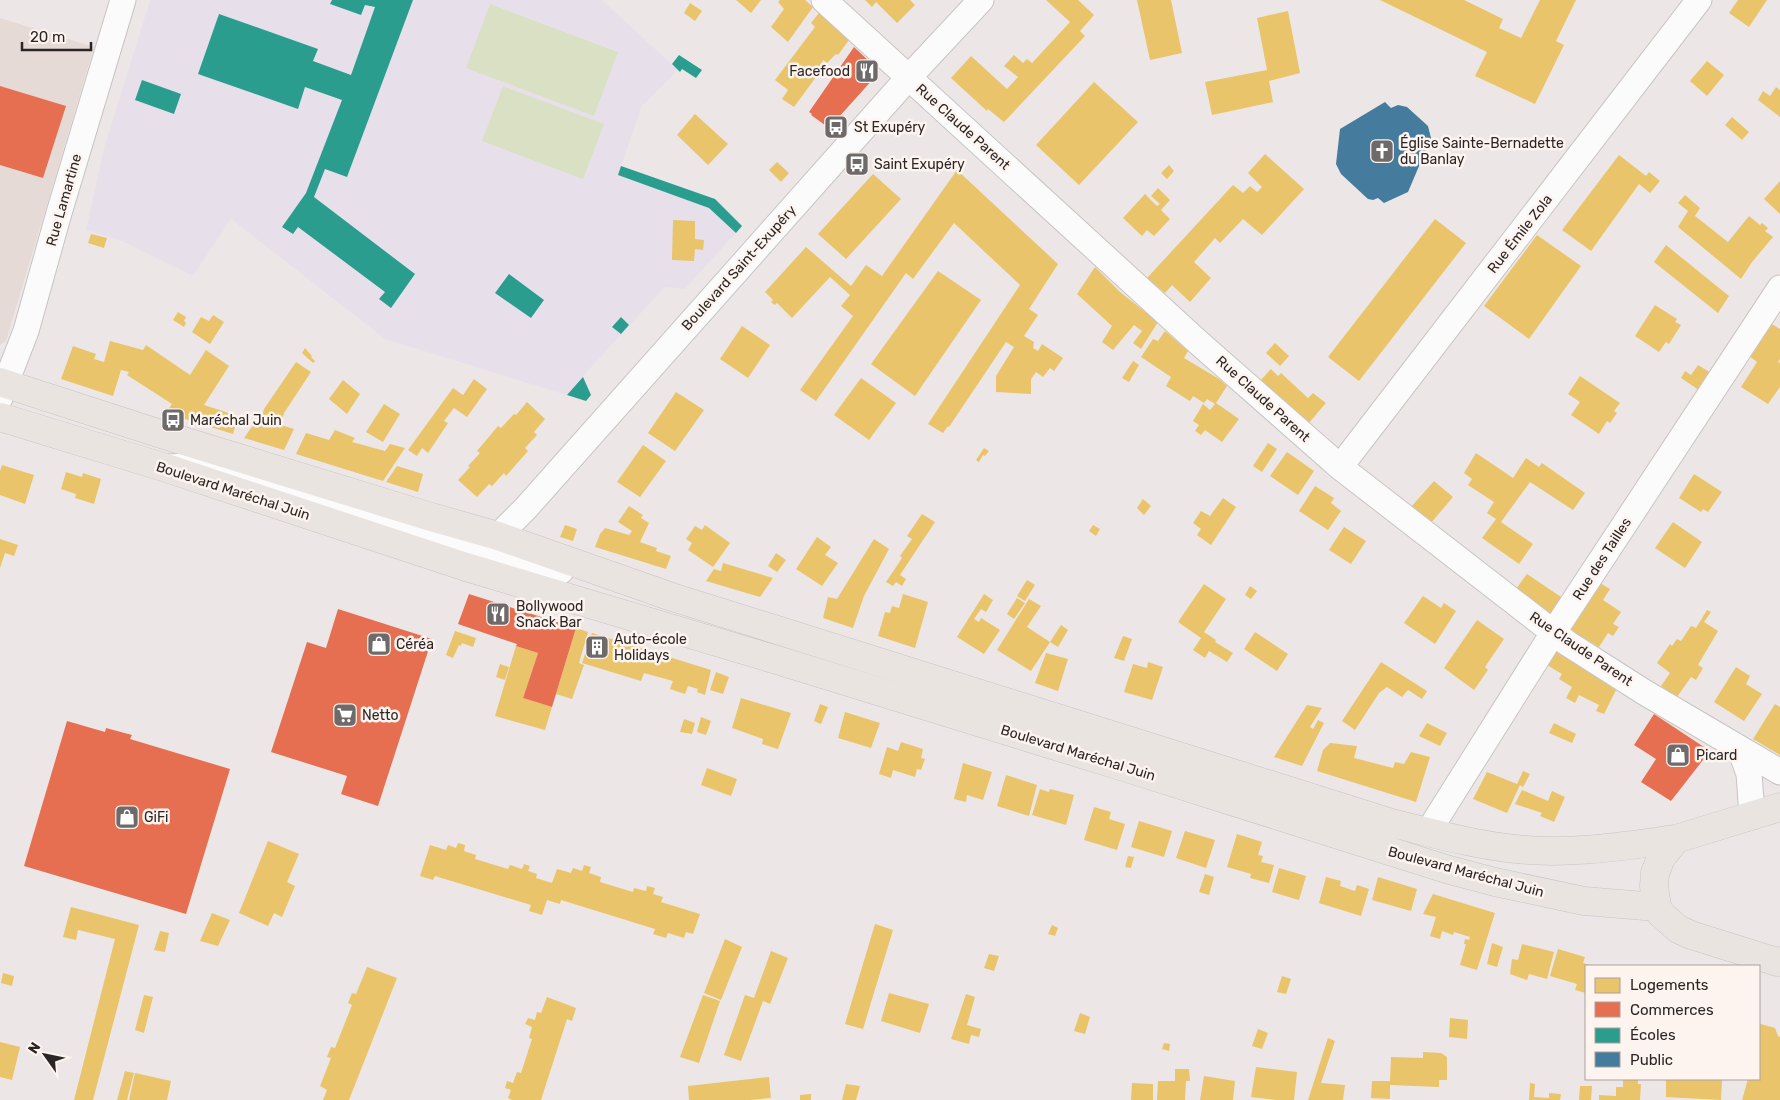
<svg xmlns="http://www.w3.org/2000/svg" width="1780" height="1100" font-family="Rubik,sans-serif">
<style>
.built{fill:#e5dad5}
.education{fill:#e7e0eb}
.green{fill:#dae0c3}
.homes{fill:#e9c46a}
.shops{fill:#e76f51}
.schools{fill:#2a9d8f}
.public{fill:#457b9d}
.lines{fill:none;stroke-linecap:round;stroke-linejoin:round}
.street-casing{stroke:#c8c4c3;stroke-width:27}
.primary-casing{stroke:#c5c3c2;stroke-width:29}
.street{stroke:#fcfbfb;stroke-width:25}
.primary{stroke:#eae4e1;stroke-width:28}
.labels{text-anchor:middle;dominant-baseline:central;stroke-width:5;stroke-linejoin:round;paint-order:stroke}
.poi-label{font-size:14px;fill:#2a2625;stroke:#fdf3ef;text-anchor:start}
.street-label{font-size:14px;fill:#2a2625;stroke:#fdf3ef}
</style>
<rect width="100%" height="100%" fill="#ece7e6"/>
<!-- built -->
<path class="built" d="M0,18L94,47L6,341L0,345Z"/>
<!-- education -->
<path class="education" d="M150,0H602L678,70L642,106L621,166L715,199L742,226L685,289L665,287L583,376L591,395L586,401L385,339L231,219L193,276L122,241L86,230L104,148Z"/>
<!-- green -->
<path class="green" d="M490,4L618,52L594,116L466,68Z
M503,86L604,124L583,179L482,141Z"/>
<!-- homes -->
<path class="homes" d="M736,0H761L751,13Z
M780,0H805L813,7L788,42L771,27L784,9L778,2Z
M865,0H910L915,5L897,23L876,2L872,7Z
M1046,0H1078L1094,15L1080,31L1085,36L1004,122L988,109L987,111L951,78L971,56L1007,89L1018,77L1004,66L1014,55L1023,63L1027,59L1032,63L1070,22Z
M1137,0H1171L1182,53L1150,60Z
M1380,0H1464L1503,19L1499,28L1521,38L1540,0H1576L1556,41L1564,45L1535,104L1475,76L1487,52Z
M1738,0H1767L1749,27L1729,13Z
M690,3L702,11L695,21L684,13Z
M1288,11L1300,73L1269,81L1273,102L1212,115L1205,82L1267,70L1257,18Z
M819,13L849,40L838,55L836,54L827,63L823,60L816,77L794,107L782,99L788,90L775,80L815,27L811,23Z
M1707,61L1724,75L1707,96L1690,81Z
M1094,82L1138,122L1079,185L1036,145Z
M1776,87L1780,90V117L1758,100L1763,91L1770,96Z
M695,114L728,144L708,165L677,135Z
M1732,117L1749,132L1742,140L1725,125Z
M1265,154L1304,189L1262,235L1243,219L1220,243L1215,238L1194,262L1211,278L1190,302L1172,285L1165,293L1147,278L1233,185L1243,193L1250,186L1257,192L1262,187L1248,173Z
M1619,155L1646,176L1649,172L1660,181L1650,193L1639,184L1591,251L1562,230Z
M859,157L864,161L855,171L850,167Z
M777,162L789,173L781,182L769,170Z
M1169,165L1174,171L1167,179L1161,173Z
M957,170L1058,264L1029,309L1038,315L1024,336L1034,342L1033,348L1038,351L1042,344L1063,358L1054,371L1050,368L1043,377L1036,372L1031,379V394L996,392V376L1014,347L1006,342L949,427L948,426L943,433L928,424L1020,285L954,223L913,279L906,273L816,401L800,390L853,316L841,306L850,295L830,277L792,318L777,303L775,305L771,302L773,300L765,292L806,247L851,286L866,265L882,276Z
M873,174L901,199L846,259L818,234Z
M1780,181V214L1764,199Z
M1158,188L1170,200L1161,210L1170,219L1154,236L1147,230L1142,236L1123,218L1145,194L1157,206L1160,204L1151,196Z
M1685,195L1700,208L1695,216L1728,242L1749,216L1760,225L1762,223L1768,228L1765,231L1773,237L1752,262L1741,279L1678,227L1688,211L1678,203Z
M1435,219L1466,243L1359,381L1328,357Z
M673,220L695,221V239L704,240L703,250L695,249L694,261L672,260Z
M91,234L107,238L104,248L88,243Z
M1537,235L1581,266L1529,339L1484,306Z
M1666,245L1729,296L1718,313L1654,262Z
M1095,267L1120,292L1158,322L1141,349L1133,343L1142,331L1134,325L1113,350L1102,342L1112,326L1077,294Z
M938,271L981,300L915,396L871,364Z
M1655,305L1677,319L1675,322L1681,325L1669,344L1666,342L1659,352L1635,336Z
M178,312L186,317L184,321L186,323L184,327L173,320Z
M213,315L224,322L210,344L192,332L201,317L209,321Z
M1770,323L1780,329V359L1778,362L1780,363V387L1768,404L1741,387L1757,362L1745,353Z
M742,326L770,345L748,378L720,359Z
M1165,331L1188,351L1184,358L1219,379L1227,386L1216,403L1239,419L1222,442L1205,430L1201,435L1195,431L1199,425L1193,421L1203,404L1210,410L1215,404L1207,399L1204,403L1193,396L1190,401L1166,386L1171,377L1141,357L1153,339L1158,341Z
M110,341L143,350L146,345L190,375L206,350L229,366L204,405L238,416L233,434L166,413L172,404L127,375L129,372L121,370L113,396L61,379L73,346L96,354L94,359L104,362Z
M1275,343L1289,356L1280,366L1266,353Z
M305,348L312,356L311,357L315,361L313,363L302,353Z
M1133,361L1139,365L1129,382L1122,378Z
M296,362L311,372L284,413L281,425L294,429L284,450L244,438L256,421L260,423L264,409Z
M1698,365L1711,373L1699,390L1681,378L1685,371L1691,375Z
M1271,369L1278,376L1281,373L1308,398L1313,393L1326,403L1308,424L1260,381Z
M1580,376L1620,403L1614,411L1617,413L1610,423L1607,421L1599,434L1571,415L1580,402L1568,394Z
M861,378L896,403L869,440L834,415Z
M474,379L487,389L467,417L454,408L444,421L448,423L428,453L422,448L417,456L408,450L453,388L463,395Z
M343,380L360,394L347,414L329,399Z
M676,392L704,410L675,451L648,433Z
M527,402L545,419L534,432L537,435L525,448L528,451L506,476L504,473L492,486L489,484L477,497L458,480L470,467L468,466L480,453L477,451L498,426L501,428L514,414L516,415Z
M384,404L400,414L383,442L366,432Z
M335,430L355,438L352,442L385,451L390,444L405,448L383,481L296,454L306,433L329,440Z
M1268,443L1277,449L1262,472L1253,466Z
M643,445L666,461L640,497L617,482Z
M984,448L989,451L985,456L983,455L979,462L976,460Z
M1287,452L1314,471L1298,495L1270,476Z
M1476,453L1513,478L1526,458L1539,467L1542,463L1585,493L1573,510L1530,482L1501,522L1533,544L1519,564L1482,538L1496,519L1487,513L1494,502L1468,485L1472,479L1464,473Z
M2,465L34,475L25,504L0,495V471Z
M397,466L423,474L418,492L386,482Z
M66,472L82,477L83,473L101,479L94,504L75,498L76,494L61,489Z
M1694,474L1722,492L1708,512L1703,509L1701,512L1679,498Z
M1434,481L1453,497L1431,523L1411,507Z
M1315,486L1334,498L1331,503L1341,511L1328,530L1299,511Z
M1223,498L1236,507L1211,545L1197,535L1201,529L1193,523L1201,511L1210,516Z
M1143,499L1151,506L1144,515L1137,508Z
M629,506L643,515L641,518L649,523L640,542L657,548L656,551L671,556L666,569L595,547L600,534L605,528L629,535L632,531L618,522Z
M922,514L935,522L900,575L906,579L902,586L896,582L893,586L886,582L902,558L900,556L912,539L907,536Z
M1673,522L1702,542L1685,568L1655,548Z
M565,525L577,529L573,541L560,537Z
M705,525L730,543L713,567L688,550L692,543L686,539L695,526L702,530Z
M1093,525L1100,529L1096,536L1089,531Z
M1344,527L1366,541L1351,564L1329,550Z
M817,537L831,547L825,555L838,563L822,586L796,569Z
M0,539L18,545L14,556L5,553L0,568Z
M874,539L889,549L864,596L853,628L823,618L828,597L837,599Z
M776,553L786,560L777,572L768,566Z
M723,563L773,578L760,597L706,581L714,569L721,571Z
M1527,574L1564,599L1553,616L1516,589Z
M1027,580L1035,585L1025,601L1017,596Z
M1600,583L1610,589L1603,600L1621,612L1613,624L1619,627L1613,636L1608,633L1599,647L1570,630Z
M1204,584L1226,599L1204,632L1216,640L1215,642L1233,653L1227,662L1209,651L1205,658L1193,650L1201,638L1178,622Z
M1250,586L1257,591L1251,599L1245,595Z
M903,594L928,602L915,648L878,636L885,612L890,613L892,606L899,608Z
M984,594L993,600L986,612L981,609L974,619L979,622L981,618L1000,630L984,654L957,637Z
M1423,596L1441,608L1444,603L1456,611L1435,644L1404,623Z
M1017,598L1025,603L1014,619L1007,614Z
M1029,599L1041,606L1027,627L1050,642L1061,625L1068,630L1058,647L1050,642L1031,671L997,650Z
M1707,610L1711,612L1704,622L1718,631L1698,665L1703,668L1696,680L1691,677L1677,697L1661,686L1670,673L1657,663L1670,644L1672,646L1677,639L1681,641L1691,626L1696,628Z
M1477,620L1504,639L1485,667L1488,670L1474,690L1444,668Z
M576,628L588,632L579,663L584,665L572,699L556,694Z
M455,631L476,638L473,647L462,643L461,646L459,645L453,658L446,655Z
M1255,632L1288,654L1277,671L1244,649Z
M592,633L711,670L705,695L697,692L698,689L688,686L685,694L670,689L673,681L644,673L641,681L582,663Z
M1123,636L1132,639L1124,661L1114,658Z
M516,646L538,653L523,698L552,707L545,730L495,716Z
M1556,651L1616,690L1604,714L1596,711L1599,705L1579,695L1575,703L1566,698L1572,687L1559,679L1562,674L1547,665Z
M1046,653L1068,659L1058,691L1035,683Z
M1148,662L1163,667L1152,700L1124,692L1133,664L1147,668Z
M1381,662L1427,691L1422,699L1408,690L1402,697L1387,687L1379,693L1355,730L1342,721Z
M500,664L509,667L505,680L496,677Z
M1736,667L1750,676L1746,684L1762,694L1744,721L1714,702Z
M716,672L729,677L723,694L710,690Z
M741,698L791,713L778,749L762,744L763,739L732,728Z
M820,704L828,707L821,724L814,721Z
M1775,704L1780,707V755L1753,739Z
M1307,705L1322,708L1310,727L1313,729L1318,720L1324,723L1302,766L1274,757Z
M845,712L880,723L871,748L838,738Z
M701,717L711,721L706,735L697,732Z
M684,719L695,723L692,734L680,732Z
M1427,723L1447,733L1440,746L1419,736Z
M1554,723L1576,734L1572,743L1549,733Z
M901,742L923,749L921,758L925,759L921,770L917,769L915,777L893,770L891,778L879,774L887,747L898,751Z
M1330,743L1357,746L1354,758L1393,768L1395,762L1404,764L1411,752L1430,757L1416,802L1317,771L1323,750Z
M963,763L992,772L983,800L967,795L966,802L954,799Z
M707,768L737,779L731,796L701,785Z
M1523,771L1530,774L1523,787L1520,785L1507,813L1473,799L1487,772L1517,784Z
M1006,775L1037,785L1029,816L997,806Z
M1040,789L1049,792L1050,789L1074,795L1066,825L1032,815Z
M1522,790L1548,801L1552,791L1565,797L1554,822L1540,816L1542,813L1515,804Z
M1094,807L1111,812L1109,819L1125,824L1117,850L1084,840Z
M1139,821L1172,831L1164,857L1131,847Z
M1185,831L1215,840L1206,868L1176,858Z
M1237,834L1262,842L1258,855L1263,856L1261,862L1274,865L1269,883L1250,878L1251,874L1227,867Z
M268,841L299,854L287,882L295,886L282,917L274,913L268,926L239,913Z
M458,843L465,845L464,851L476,855L475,859L508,869L510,865L522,869L524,864L530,866L528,871L537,874L536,878L552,883L557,869L571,873L573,868L582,871L584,865L591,867L589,873L601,877L600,882L633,892L634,888L646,891L647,886L655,888L653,894L663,897L661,902L700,914L693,934L686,932L684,938L668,933L666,938L653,934L655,929L561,900L560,904L547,900L542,915L529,911L531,905L435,876L433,880L420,876L430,845L446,850L448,845L456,848Z
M1128,856L1134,857L1131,868L1125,867Z
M1279,868L1306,876L1299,900L1272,892Z
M1205,874L1214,877L1209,895L1199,892Z
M1326,877L1341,881L1340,886L1355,891L1357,885L1369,889L1361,916L1319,903Z
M1378,877L1417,889L1411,911L1372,900Z
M1433,894L1495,913L1477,970L1460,965L1466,944H1464L1465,939L1469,940L1470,937L1454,932L1453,935L1442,931L1440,939L1430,936L1436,917L1423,914Z
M71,907L139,925L93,1100H74L115,939L78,930L76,940L63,937Z
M212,913L230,920L218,946L200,941Z
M875,924L893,930L863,1029L845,1024Z
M1052,925L1058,928L1055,936L1048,934Z
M160,931L169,933L165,952L154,950Z
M725,939L742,947L721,1000L704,993Z
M1492,943L1503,947L1497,967L1487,964Z
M1522,944L1554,952L1547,979L1529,974L1527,980L1510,974L1512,959L1518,960Z
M1558,949L1585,957L1583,963L1592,966H1586V993L1575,990L1577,984L1550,976Z
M771,951L788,958L770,1004L763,1001L741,1061L724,1055L745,995L754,998Z
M989,954L999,956L994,971L984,968Z
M367,967L397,978L349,1100H323L327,1090L320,1086L331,1058L327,1057L331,1047L335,1048L352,1005L348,1003L352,993L356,994Z
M3,973L14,976L12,986L1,983Z
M1282,976L1291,979L1286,994L1277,992Z
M889,993L929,1004L920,1033L881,1021Z
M966,994L975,997L967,1025L981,1029L979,1037L971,1035L969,1044L951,1039Z
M144,995L153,997L144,1033L135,1030Z
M703,995L720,1001L699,1063L680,1057Z
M547,997L576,1008L572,1021L567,1019L541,1100H512L508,1098L511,1090L505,1088L507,1081L513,1083L517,1072L521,1073L532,1039L529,1038L532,1027L525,1024L528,1018L535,1020L537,1012L541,1013Z
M1080,1013L1090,1017L1085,1034L1074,1031Z
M1450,1018L1468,1020L1467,1039L1449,1037Z
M1761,1024L1775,1028L1778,1036L1780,1037V1100H1742L1748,1079H1759V1025Z
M1258,1029L1268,1033L1262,1049L1252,1046Z
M1328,1038L1335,1041L1321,1083L1345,1085L1343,1100H1308Z
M0,1042L20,1047L12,1080L0,1077Z
M1164,1043L1170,1044L1169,1051L1162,1049Z
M1423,1052L1441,1053L1447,1057V1080H1439V1087L1390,1085V1099L1371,1098L1372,1081H1390L1391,1057L1423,1058Z
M1256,1067L1297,1072L1294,1100H1277L1251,1097Z
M1175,1069H1189L1190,1081H1186L1185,1100H1157L1158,1081H1175Z
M125,1071L134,1073L127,1100H117Z
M135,1073L171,1081L167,1100H129Z
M1204,1076L1235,1081L1233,1100H1200Z
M769,1077L771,1098L750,1100H689L688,1086Z
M1623,1079H1638V1084H1641L1640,1100H1599V1095L1616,1096V1087H1623Z
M1666,1079H1722L1721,1100L1666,1097Z
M1132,1083L1153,1084V1100H1131Z
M1530,1083L1535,1084L1534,1097L1549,1098V1093L1561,1094L1560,1100H1529Z
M846,1084L860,1086L856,1100H842Z
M1580,1086H1592L1591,1100H1579Z
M811,1094V1100H800V1095Z"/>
<!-- shops -->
<path class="shops" d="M854,47L872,64L874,78L829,128L811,115L812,114L809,112Z
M0,86L66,106L43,178L0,165Z
M469,594L576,628L552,707L523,698L538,653L516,646L517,644L458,624Z
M338,609L432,639L378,806L341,794L347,776L271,752L307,642L326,648Z
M1654,714L1710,751L1671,801L1641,782L1656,759L1634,745Z
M67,721L105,732L106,728L132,735L130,739L230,769L186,914L24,866Z"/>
<!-- schools -->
<path class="schools" d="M332,0H413L347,177L325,169L314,197L415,274L391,308L379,299L385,292L298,227L293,234L282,227L306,193L342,100L305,87L298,109L198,74L219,14L318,49L313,61L351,75L375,7L365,5L361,15L330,4Z
M679,55L702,70L696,78L682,69L680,72L672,64Z
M142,80L181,94L174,114L135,100Z
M621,166L715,199L742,226L736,233L709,208L618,175Z
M509,274L544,300L531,318L495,293Z
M621,317L629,325L621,334L612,327Z
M583,377L591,395L586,401L567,395Z"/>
<!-- public -->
<path class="public" d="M1385,102L1391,108L1398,105L1407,107L1428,126L1431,138L1408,192L1384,203L1378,198L1373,200L1368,199L1341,174L1336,164L1340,129Z"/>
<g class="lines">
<!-- street casing -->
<g class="street-casing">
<path id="street" d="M824,0L1199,343L1340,467L1567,643L1644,692L1780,772
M0,398L26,331L59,213L123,0
M167,467L209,465L452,545L498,536
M1340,467L1699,0
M498,536L525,509L909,77L981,0
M466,567L500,553L561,571
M1740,749L1749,774L1752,815
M1428,832L1553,633L1780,288"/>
</g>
<!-- primary casing -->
<g class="primary-casing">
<path id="primary" d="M0,382L161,434L428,516L498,536L672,597L1392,823C1432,833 1474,845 1516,849C1570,855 1623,846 1676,839
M0,417L163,467L466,567L777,660L1130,769L1446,869L1495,882L1584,901L1657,907
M1780,807L1676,839L1661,858L1655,873L1654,886L1657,907L1661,914L1678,929L1691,935L1777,962L1780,961"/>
</g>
<!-- street -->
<use href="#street" class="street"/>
<!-- primary -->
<use href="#primary" class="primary"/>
</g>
<!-- icons -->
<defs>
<g id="restaurant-square" transform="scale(1.25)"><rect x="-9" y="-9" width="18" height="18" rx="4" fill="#6e6a69" stroke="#fdf3ef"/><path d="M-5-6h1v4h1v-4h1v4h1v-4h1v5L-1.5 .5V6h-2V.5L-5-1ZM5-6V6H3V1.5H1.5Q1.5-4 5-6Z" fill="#fff"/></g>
<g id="bus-square" transform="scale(1.25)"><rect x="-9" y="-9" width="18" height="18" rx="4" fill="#6e6a69" stroke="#fdf3ef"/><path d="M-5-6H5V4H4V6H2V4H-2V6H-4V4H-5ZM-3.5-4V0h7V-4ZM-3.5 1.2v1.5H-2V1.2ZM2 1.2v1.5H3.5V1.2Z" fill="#fff"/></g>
<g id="church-square" transform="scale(1.25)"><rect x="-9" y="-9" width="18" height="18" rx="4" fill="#6e6a69" stroke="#fdf3ef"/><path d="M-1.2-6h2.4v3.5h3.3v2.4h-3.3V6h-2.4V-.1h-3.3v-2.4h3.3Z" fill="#fff"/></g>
<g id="shop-square" transform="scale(1.25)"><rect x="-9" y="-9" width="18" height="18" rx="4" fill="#6e6a69" stroke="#fdf3ef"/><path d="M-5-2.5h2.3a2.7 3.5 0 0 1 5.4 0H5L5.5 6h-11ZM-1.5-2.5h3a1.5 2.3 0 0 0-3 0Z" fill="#fff"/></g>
<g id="building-square" transform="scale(1.25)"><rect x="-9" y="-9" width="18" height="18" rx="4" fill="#6e6a69" stroke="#fdf3ef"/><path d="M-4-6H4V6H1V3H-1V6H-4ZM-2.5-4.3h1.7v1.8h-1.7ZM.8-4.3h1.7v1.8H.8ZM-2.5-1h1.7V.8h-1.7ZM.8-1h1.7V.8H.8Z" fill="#fff"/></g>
<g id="supermarket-square" transform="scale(1.25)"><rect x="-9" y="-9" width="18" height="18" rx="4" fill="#6e6a69" stroke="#fdf3ef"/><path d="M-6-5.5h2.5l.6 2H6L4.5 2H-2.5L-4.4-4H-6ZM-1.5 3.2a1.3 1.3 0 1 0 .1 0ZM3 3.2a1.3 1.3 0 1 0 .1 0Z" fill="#fff"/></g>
</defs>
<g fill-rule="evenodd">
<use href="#restaurant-square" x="867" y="71"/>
<use href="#bus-square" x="836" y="127"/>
<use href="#church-square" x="1382" y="151"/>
<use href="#bus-square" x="857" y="164"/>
<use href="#bus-square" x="173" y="420"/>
<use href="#restaurant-square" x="498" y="614"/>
<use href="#shop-square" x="379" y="644"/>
<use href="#building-square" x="597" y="647"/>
<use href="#supermarket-square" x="345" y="715"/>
<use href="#shop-square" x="1678" y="755"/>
<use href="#shop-square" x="127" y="817"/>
</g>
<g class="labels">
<!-- poi labels -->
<g class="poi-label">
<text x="850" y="71" text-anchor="end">Facefood</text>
<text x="854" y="127">St Exupéry</text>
<text x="1400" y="143">Église Sainte-Bernadette<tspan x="1400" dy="16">du Banlay</tspan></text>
<text x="874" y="164">Saint Exupéry</text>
<text x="190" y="420">Maréchal Juin</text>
<text x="516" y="606">Bollywood<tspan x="516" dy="16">Snack Bar</tspan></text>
<text x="614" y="639">Auto-école<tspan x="614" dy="16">Holidays</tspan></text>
<text x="396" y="644">Céréa</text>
<text x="362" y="715">Netto</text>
<text x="1696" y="755">Picard</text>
<text x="144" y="817">GiFi</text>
</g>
<!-- street labels -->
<g class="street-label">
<text transform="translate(963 127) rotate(42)">Rue Claude Parent</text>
<text transform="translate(64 200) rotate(-74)">Rue Lamartine</text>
<text transform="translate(1520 234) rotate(-52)">Rue Émile Zola</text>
<text transform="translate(739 268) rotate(-48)">Boulevard Saint-Exupéry</text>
<text transform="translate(1263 399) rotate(42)">Rue Claude Parent</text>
<text transform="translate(233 491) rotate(18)">Boulevard Maréchal Juin</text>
<text transform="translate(1602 559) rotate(-57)">Rue des Tailles</text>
<text transform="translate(1581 649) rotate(34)">Rue Claude Parent</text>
<text transform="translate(1078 753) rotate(17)">Boulevard Maréchal Juin</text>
<text transform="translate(1466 872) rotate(15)">Boulevard Maréchal Juin</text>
</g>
</g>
<!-- legend -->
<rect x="1585" y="965" width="175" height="115" fill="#fdf3ef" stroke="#a9a19e"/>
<rect x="1595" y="978" width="25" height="15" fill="#e9c46a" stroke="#a9a19e"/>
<text x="1630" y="990" font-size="15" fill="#2a2625">Logements</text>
<rect x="1595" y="1002" width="25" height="15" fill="#e76f51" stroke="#a9a19e"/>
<text x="1630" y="1015" font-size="15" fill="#2a2625">Commerces</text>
<rect x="1595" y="1028" width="25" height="15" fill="#2a9d8f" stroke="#a9a19e"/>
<text x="1630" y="1040" font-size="15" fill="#2a2625">Écoles</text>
<rect x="1595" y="1052" width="25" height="15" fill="#457b9d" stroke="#a9a19e"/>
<text x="1630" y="1065" font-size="15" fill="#2a2625">Public</text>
<!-- north arrow -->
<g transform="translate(45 1055) rotate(303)" stroke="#fdf3ef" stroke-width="4" paint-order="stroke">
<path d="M0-4L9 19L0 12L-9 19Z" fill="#2a2625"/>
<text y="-8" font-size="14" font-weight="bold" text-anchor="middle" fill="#2a2625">N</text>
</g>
<!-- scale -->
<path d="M22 42v8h69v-8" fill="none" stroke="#2a2625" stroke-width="2.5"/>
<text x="30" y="42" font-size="15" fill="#2a2625" stroke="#fdf3ef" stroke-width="4" paint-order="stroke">20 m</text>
</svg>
